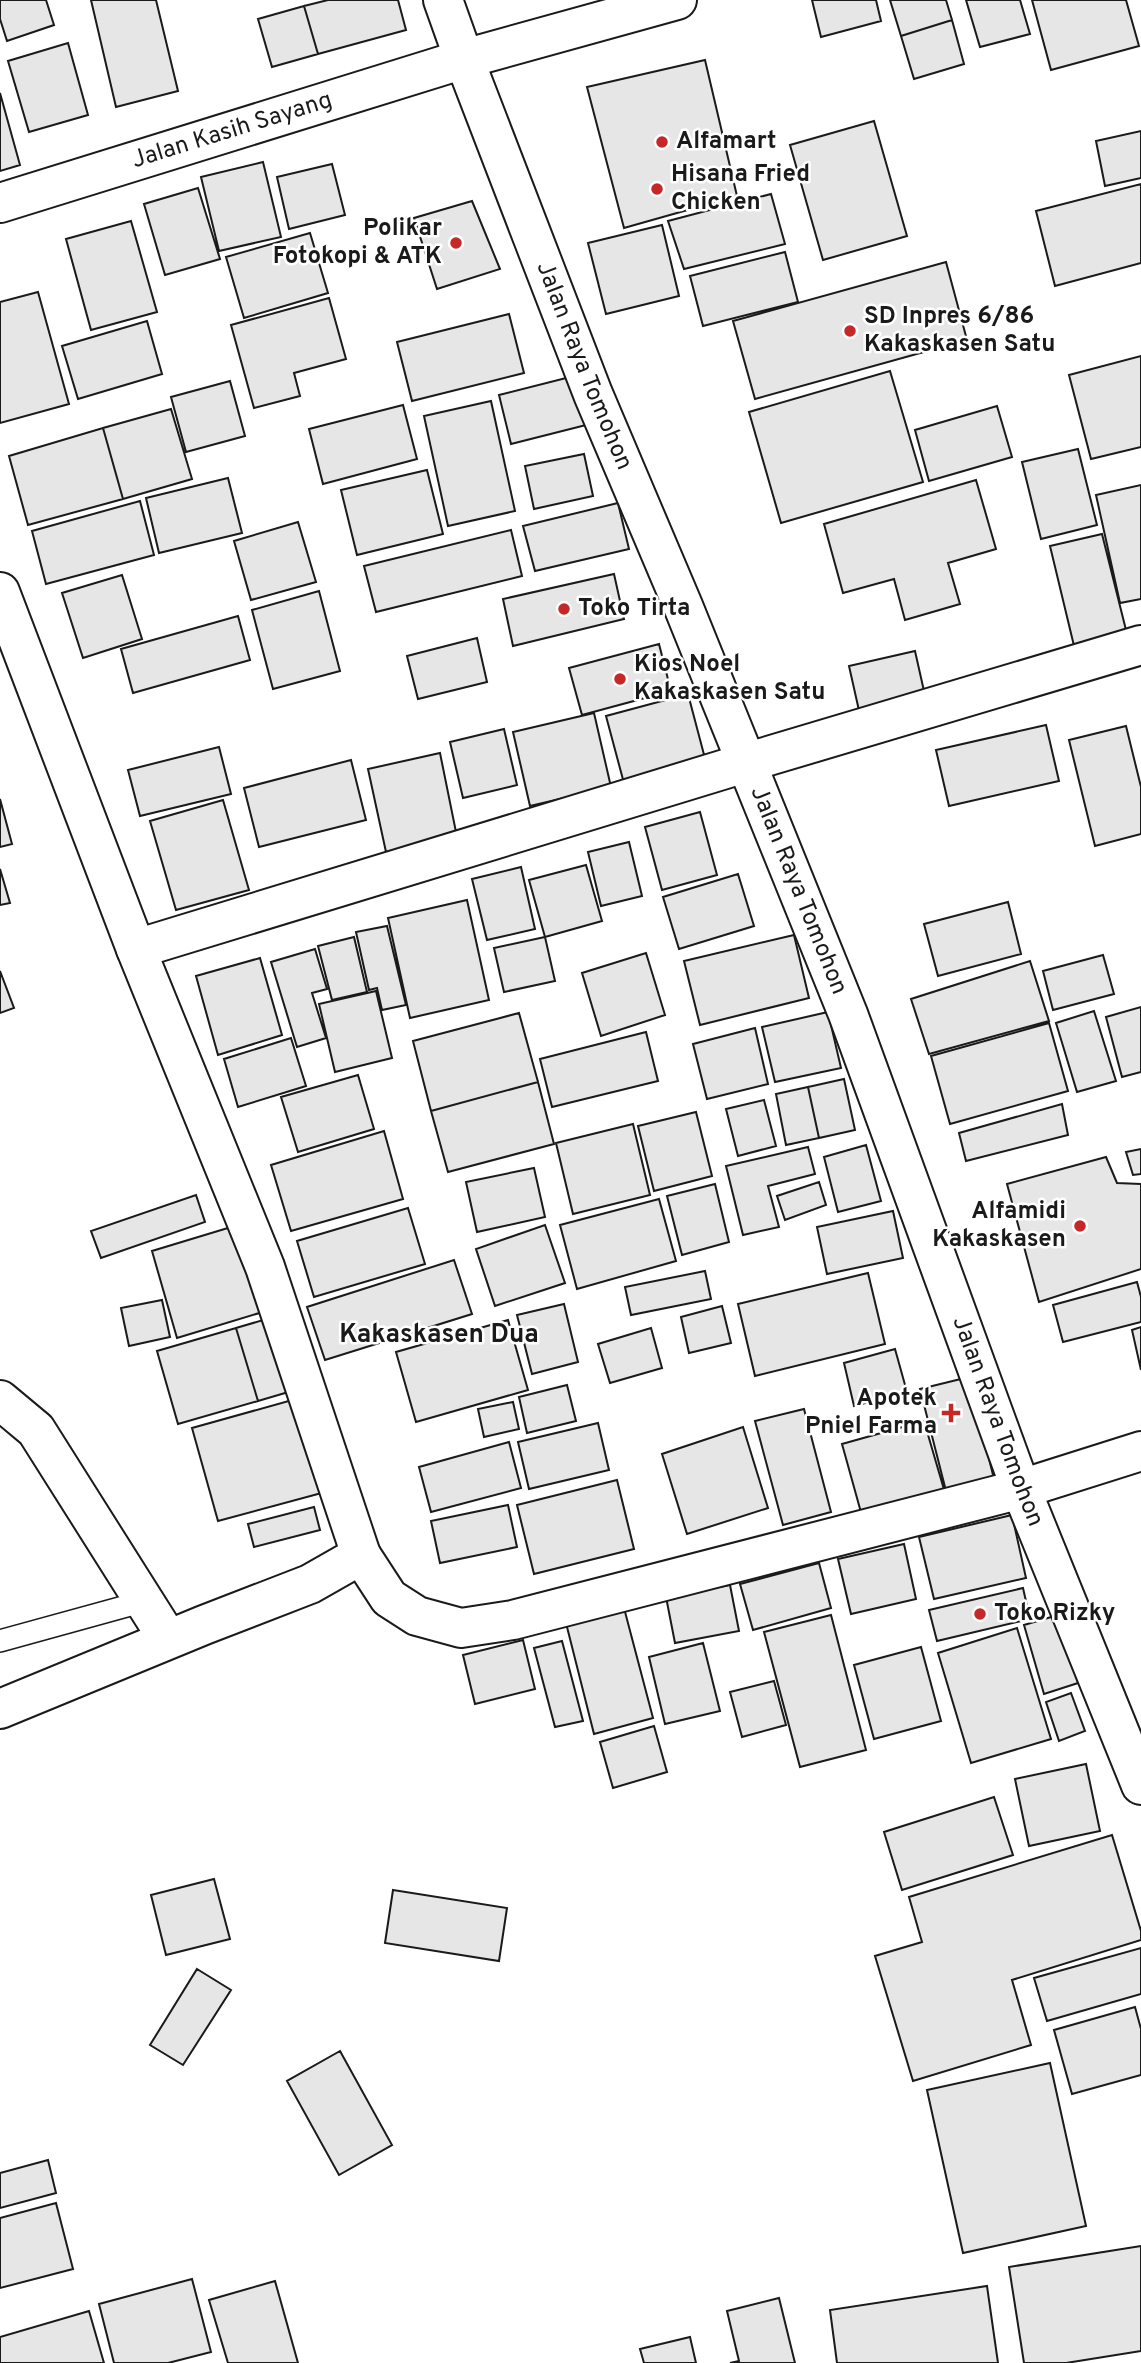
<svg xmlns="http://www.w3.org/2000/svg" width="1141" height="2363" font-family="Overpass,sans-serif">
<style>
.building{fill:#e6e6e6;stroke:#1a1a1a;stroke-width:2}
.lines{fill:none;stroke-linecap:round;stroke-linejoin:round}
.lane-casing{stroke:#1a1a1a;stroke-width:24}
.street-casing{stroke:#1a1a1a;stroke-width:42}
.highway-casing{stroke:#1a1a1a;stroke-width:42}
.lane{stroke:#fff;stroke-width:21}
.street{stroke:#fff;stroke-width:38}
.highway{stroke:#fff;stroke-width:38}
.poi-dot{fill:#c62828;stroke:#fff;stroke-width:2.5}
.labels{text-anchor:middle;dominant-baseline:central;stroke-width:5;stroke-linejoin:round;paint-order:stroke}
.street-label{font-size:24px;fill:#1a1a1a;stroke:#fff}
.poi-label{font-size:24px;font-weight:bold;fill:#1a1a1a;stroke:#fff;text-anchor:start}
.neighbourhood-label{font-size:26px;font-weight:bold;fill:#1a1a1a;stroke:#fff}
</style>
<rect width="100%" height="100%" fill="#fff"/>
<!-- building -->
<path class="building" d="M0,0H46L54,25L7,41L0,19Z
M91,0H156L178,91L116,107Z
M328,0H398L406,30L318,54L304,6Z
M812,0H876L881,21L821,37Z
M890,0H946L952,20L901,36Z
M966,0H1020L1030,34L980,47Z
M1032,0H1126L1139,46L1051,70Z
M304,6L318,54L272,67L258,19Z
M952,20L964,64L914,79L901,36Z
M68,43L88,115L29,132L8,61Z
M705,60L737,196L624,228L587,87Z
M0,93L20,165L0,171Z
M874,121L907,236L823,260L790,145Z
M1141,131V178L1105,186L1096,141Z
M263,162L281,237L219,251L201,177Z
M332,164L345,215L289,229L277,177Z
M1141,184V263L1055,286L1036,211Z
M198,188L220,259L165,275L144,204Z
M771,194L785,244L684,269L668,221Z
M472,201L500,269L437,289L414,218Z
M131,221L157,312L91,330L66,239Z
M662,225L679,296L606,314L588,243Z
M310,233L328,293L244,318L226,257Z
M785,252L798,302L703,326L690,276Z
M946,262L967,340L755,399L733,321Z
M38,292L69,404L0,423V302Z
M329,298L346,359L294,373L300,396L254,408L231,325Z
M509,314L524,373L412,401L397,342Z
M147,321L162,374L78,399L62,346Z
M1141,356V447L1091,459L1069,375Z
M890,371L923,482L781,523L749,412Z
M578,375L590,424L511,444L499,395Z
M230,381L245,436L186,452L171,397Z
M491,401L515,511L448,526L424,416Z
M403,405L417,459L323,484L309,429Z
M997,406L1012,457L929,481L915,430Z
M171,409L192,479L123,499L103,428Z
M103,428L123,499L28,525L9,456Z
M1078,449L1097,525L1041,539L1022,462Z
M584,454L593,496L534,509L525,466Z
M427,470L443,534L357,555L341,490Z
M228,478L242,533L159,553L146,498Z
M976,480L996,549L948,563L960,604L905,620L894,579L843,593L824,524Z
M1141,485V599L1120,603L1096,495Z
M140,501L154,555L46,584L32,531Z
M618,503L629,549L535,571L523,526Z
M298,522L316,582L251,600L234,541Z
M511,530L522,576L376,612L364,566Z
M1102,534L1128,638L1075,650L1050,546Z
M614,574L624,619L513,646L503,599Z
M122,575L142,639L83,658L62,593Z
M319,591L340,671L273,689L252,610Z
M238,616L250,660L133,693L121,649Z
M477,638L487,682L418,699L407,656Z
M659,644L671,691L582,715L569,668Z
M915,651L926,700L860,715L849,666Z
M688,694L707,766L625,787L606,716Z
M594,713L611,787L530,806L513,732Z
M1046,725L1059,781L949,806L936,750Z
M1126,726L1141,787V834L1095,846L1069,740Z
M504,729L517,785L463,798L450,742Z
M219,747L231,794L140,816L128,770Z
M440,753L457,837L386,852L368,769Z
M351,760L366,820L259,847L244,788Z
M0,799L12,844L0,847Z
M223,800L249,890L176,910L150,821Z
M700,812L717,875L662,890L645,827Z
M629,842L642,896L601,906L588,852Z
M586,865L602,921L545,937L529,880Z
M521,867L535,929L487,940L472,879Z
M0,869L10,903L0,905Z
M738,874L754,926L679,949L663,897Z
M467,900L489,1000L410,1018L388,918Z
M1008,902L1021,954L938,976L924,924Z
M387,926L406,1005L382,1010L377,988L369,990L356,932Z
M794,935L809,998L700,1025L684,961Z
M354,937L367,992L332,1000L318,946Z
M545,937L555,981L504,992L494,948Z
M315,949L327,989L312,993L326,1038L297,1047L271,962Z
M646,953L665,1015L601,1036L582,973Z
M1103,955L1114,994L1053,1010L1043,971Z
M260,958L282,1035L218,1055L196,976Z
M1030,961L1049,1021L929,1054L911,999Z
M0,971L14,1008L0,1013Z
M376,991L392,1058L335,1072L319,1004Z
M1141,1007V1072L1122,1077L1106,1017Z
M1094,1011L1116,1081L1077,1092L1056,1023Z
M828,1012L841,1068L775,1082L762,1027Z
M519,1013L538,1082L431,1111L413,1041Z
M1049,1023L1068,1091L950,1124L931,1056Z
M755,1028L768,1084L707,1099L693,1044Z
M646,1032L658,1081L552,1107L540,1059Z
M291,1038L306,1086L238,1107L224,1059Z
M358,1075L374,1129L298,1152L281,1097Z
M844,1079L855,1130L819,1138L808,1087Z
M538,1082L554,1144L448,1172L431,1111Z
M808,1087L819,1138L786,1145L776,1094Z
M764,1100L776,1146L738,1156L726,1109Z
M1062,1104L1068,1135L966,1161L959,1133Z
M696,1112L712,1176L654,1191L638,1126Z
M633,1124L650,1195L573,1214L556,1143Z
M384,1131L403,1199L291,1231L271,1165Z
M866,1145L881,1201L838,1212L824,1157Z
M808,1147L815,1174L768,1186L779,1227L743,1235L726,1166Z
M1141,1149V1174L1133,1175L1126,1152Z
M1106,1157L1117,1183L1141,1184V1269L1039,1302L1007,1184Z
M534,1168L545,1217L477,1232L466,1182Z
M819,1182L826,1205L785,1220L777,1196Z
M715,1184L729,1242L682,1255L667,1196Z
M196,1195L205,1222L101,1258L91,1231Z
M659,1199L676,1261L577,1289L560,1225Z
M408,1208L425,1264L314,1297L297,1241Z
M893,1211L903,1258L827,1274L817,1227Z
M241,1224L266,1311L177,1338L152,1251Z
M545,1225L565,1283L495,1306L476,1249Z
M454,1260L472,1314L325,1360L307,1307Z
M705,1271L711,1299L631,1315L625,1287Z
M868,1273L885,1344L755,1376L738,1304Z
M1137,1282L1141,1297V1322L1063,1342L1053,1305Z
M162,1300L170,1337L129,1346L121,1308Z
M564,1304L578,1362L532,1374L517,1315Z
M722,1306L731,1343L689,1353L681,1317Z
M280,1315L302,1388L258,1401L236,1328Z
M508,1320L528,1390L416,1422L396,1352Z
M1141,1327V1370L1132,1330Z
M236,1328L258,1401L178,1424L157,1351Z
M651,1328L662,1368L610,1383L598,1344Z
M895,1349L907,1392L854,1406L844,1363Z
M969,1377L994,1479L946,1491L920,1389Z
M567,1385L576,1421L527,1433L519,1397Z
M303,1397L329,1491L218,1521L192,1428Z
M513,1402L519,1429L484,1437L478,1409Z
M804,1409L831,1512L783,1525L755,1421Z
M924,1421L945,1493L862,1516L842,1444Z
M598,1423L609,1470L529,1489L518,1442Z
M743,1427L768,1508L687,1534L662,1454Z
M509,1442L521,1488L431,1512L419,1467Z
M617,1480L634,1549L534,1574L517,1505Z
M508,1505L517,1547L440,1563L431,1521Z
M314,1507L320,1530L254,1547L248,1524Z
M1012,1515L1026,1578L934,1599L919,1537Z
M904,1544L916,1599L851,1614L838,1559Z
M819,1563L831,1608L753,1630L740,1584Z
M730,1585L739,1631L675,1643L666,1597Z
M1023,1588L1030,1619L937,1641L929,1610Z
M624,1608L653,1718L594,1734L566,1623Z
M831,1615L866,1750L800,1767L764,1632Z
M1058,1615L1078,1683L1044,1694L1024,1625Z
M1017,1628L1051,1739L971,1763L938,1653Z
M523,1640L535,1689L475,1704L463,1655Z
M562,1641L583,1721L555,1727L534,1648Z
M703,1643L720,1711L665,1724L649,1657Z
M921,1647L941,1721L874,1739L854,1665Z
M774,1681L786,1725L742,1737L730,1692Z
M1071,1693L1085,1731L1059,1741L1046,1702Z
M654,1726L667,1772L613,1788L600,1742Z
M1086,1764L1100,1831L1029,1846L1015,1779Z
M994,1797L1013,1855L902,1890L884,1832Z
M1112,1835L1141,1931V1940L1012,1980L1031,2045L913,2081L875,1956L922,1942L909,1897Z
M214,1879L230,1939L166,1955L151,1895Z
M393,1890L507,1908L499,1961L385,1943Z
M1141,1948V1994L1047,2021L1034,1978Z
M197,1969L231,1990L183,2065L150,2045Z
M1135,2007L1141,2029V2075L1072,2094L1054,2030Z
M340,2051L392,2145L339,2175L287,2081Z
M1050,2063L1086,2226L963,2253L927,2090Z
M48,2160L56,2193L0,2208V2173Z
M56,2203L73,2269L0,2288V2218Z
M1141,2246V2351L1066,2363H1024L1009,2267Z
M192,2279L211,2352L168,2363H114L99,2304Z
M275,2281L298,2363H228L209,2300Z
M987,2286L998,2363H837L830,2310Z
M779,2298L795,2363H730L739,2361L727,2311Z
M89,2311L104,2363H0V2337Z
M690,2337L696,2363H644L640,2349Z"/>
<g class="lines">
<!-- lane casing -->
<g class="lane-casing">
<path id="lane" d="M0,1641L145,1601"/>
</g>
<!-- street casing -->
<g class="street-casing">
<g id="street">
<path id="s1" d="M0,203L464,59L677,0"/>
<path d="M0,592L136,949L265,1267L361,1555"/>
<path d="M136,949L745,763L1141,645"/>
<path d="M0,1400L36,1430L168,1639"/>
<path d="M0,1709L204,1625L310,1584L361,1555L389,1598L417,1616L461,1628L513,1620L1021,1489L1141,1451"/>
</g>
</g>
<!-- highway casing -->
<g class="highway-casing">
<g id="highway">
<path id="s2" d="M443,0L464,59L593,394L683,606L848,1014L1021,1489L1141,1785"/>
</g>
</g>
<!-- lane -->
<use href="#lane" class="lane"/>
<!-- street -->
<use href="#street" class="street"/>
<!-- highway -->
<use href="#highway" class="highway"/>
</g>
<!-- markers -->
<g class="poi-dot">
<circle cx="662" cy="142" r="7"/>
<circle cx="657" cy="189" r="7"/>
<circle cx="456" cy="243" r="7"/>
<circle cx="850" cy="331" r="7"/>
<circle cx="564" cy="609" r="7"/>
<circle cx="620" cy="679" r="7"/>
<circle cx="1080" cy="1226" r="7"/>
<path d="M947.5 1402.5h7v7h7v7h-7v7h-7v-7h-7v-7h7z"/>
<circle cx="980" cy="1614" r="7"/>
</g>
<g class="labels">
<!-- street labels -->
<g class="street-label">
<text stroke="none"><textPath href="#s1" startOffset="243">Jalan Kasih Sayang</textPath></text>
<text stroke="none"><textPath href="#s2" startOffset="392">Jalan Raya Tomohon</textPath></text>
<text stroke="none"><textPath href="#s2" startOffset="959">Jalan Raya Tomohon</textPath></text>
<text stroke="none"><textPath href="#s2" startOffset="1526">Jalan Raya Tomohon</textPath></text>
</g>
<!-- poi labels -->
<g class="poi-label">
<text x="676" y="142">Alfamart</text>
<text x="671" y="175">Hisana Fried<tspan x="671" dy="28">Chicken</tspan></text>
<text x="442" y="229" text-anchor="end">Polikar<tspan x="442" dy="28">Fotokopi &amp; ATK</tspan></text>
<text x="864" y="317">SD Inpres 6/86<tspan x="864" dy="28">Kakaskasen Satu</tspan></text>
<text x="578" y="609">Toko Tirta</text>
<text x="634" y="665">Kios Noel<tspan x="634" dy="28">Kakaskasen Satu</tspan></text>
<text x="1066" y="1212" text-anchor="end">Alfamidi<tspan x="1066" dy="28">Kakaskasen</tspan></text>
<text x="937" y="1399" text-anchor="end">Apotek<tspan x="937" dy="28">Pniel Farma</tspan></text>
<text x="994" y="1614">Toko Rizky</text>
</g>
<!-- neighbourhood labels -->
<g class="neighbourhood-label">
<text x="439" y="1335">Kakaskasen Dua</text>
</g>
</g>
</svg>
